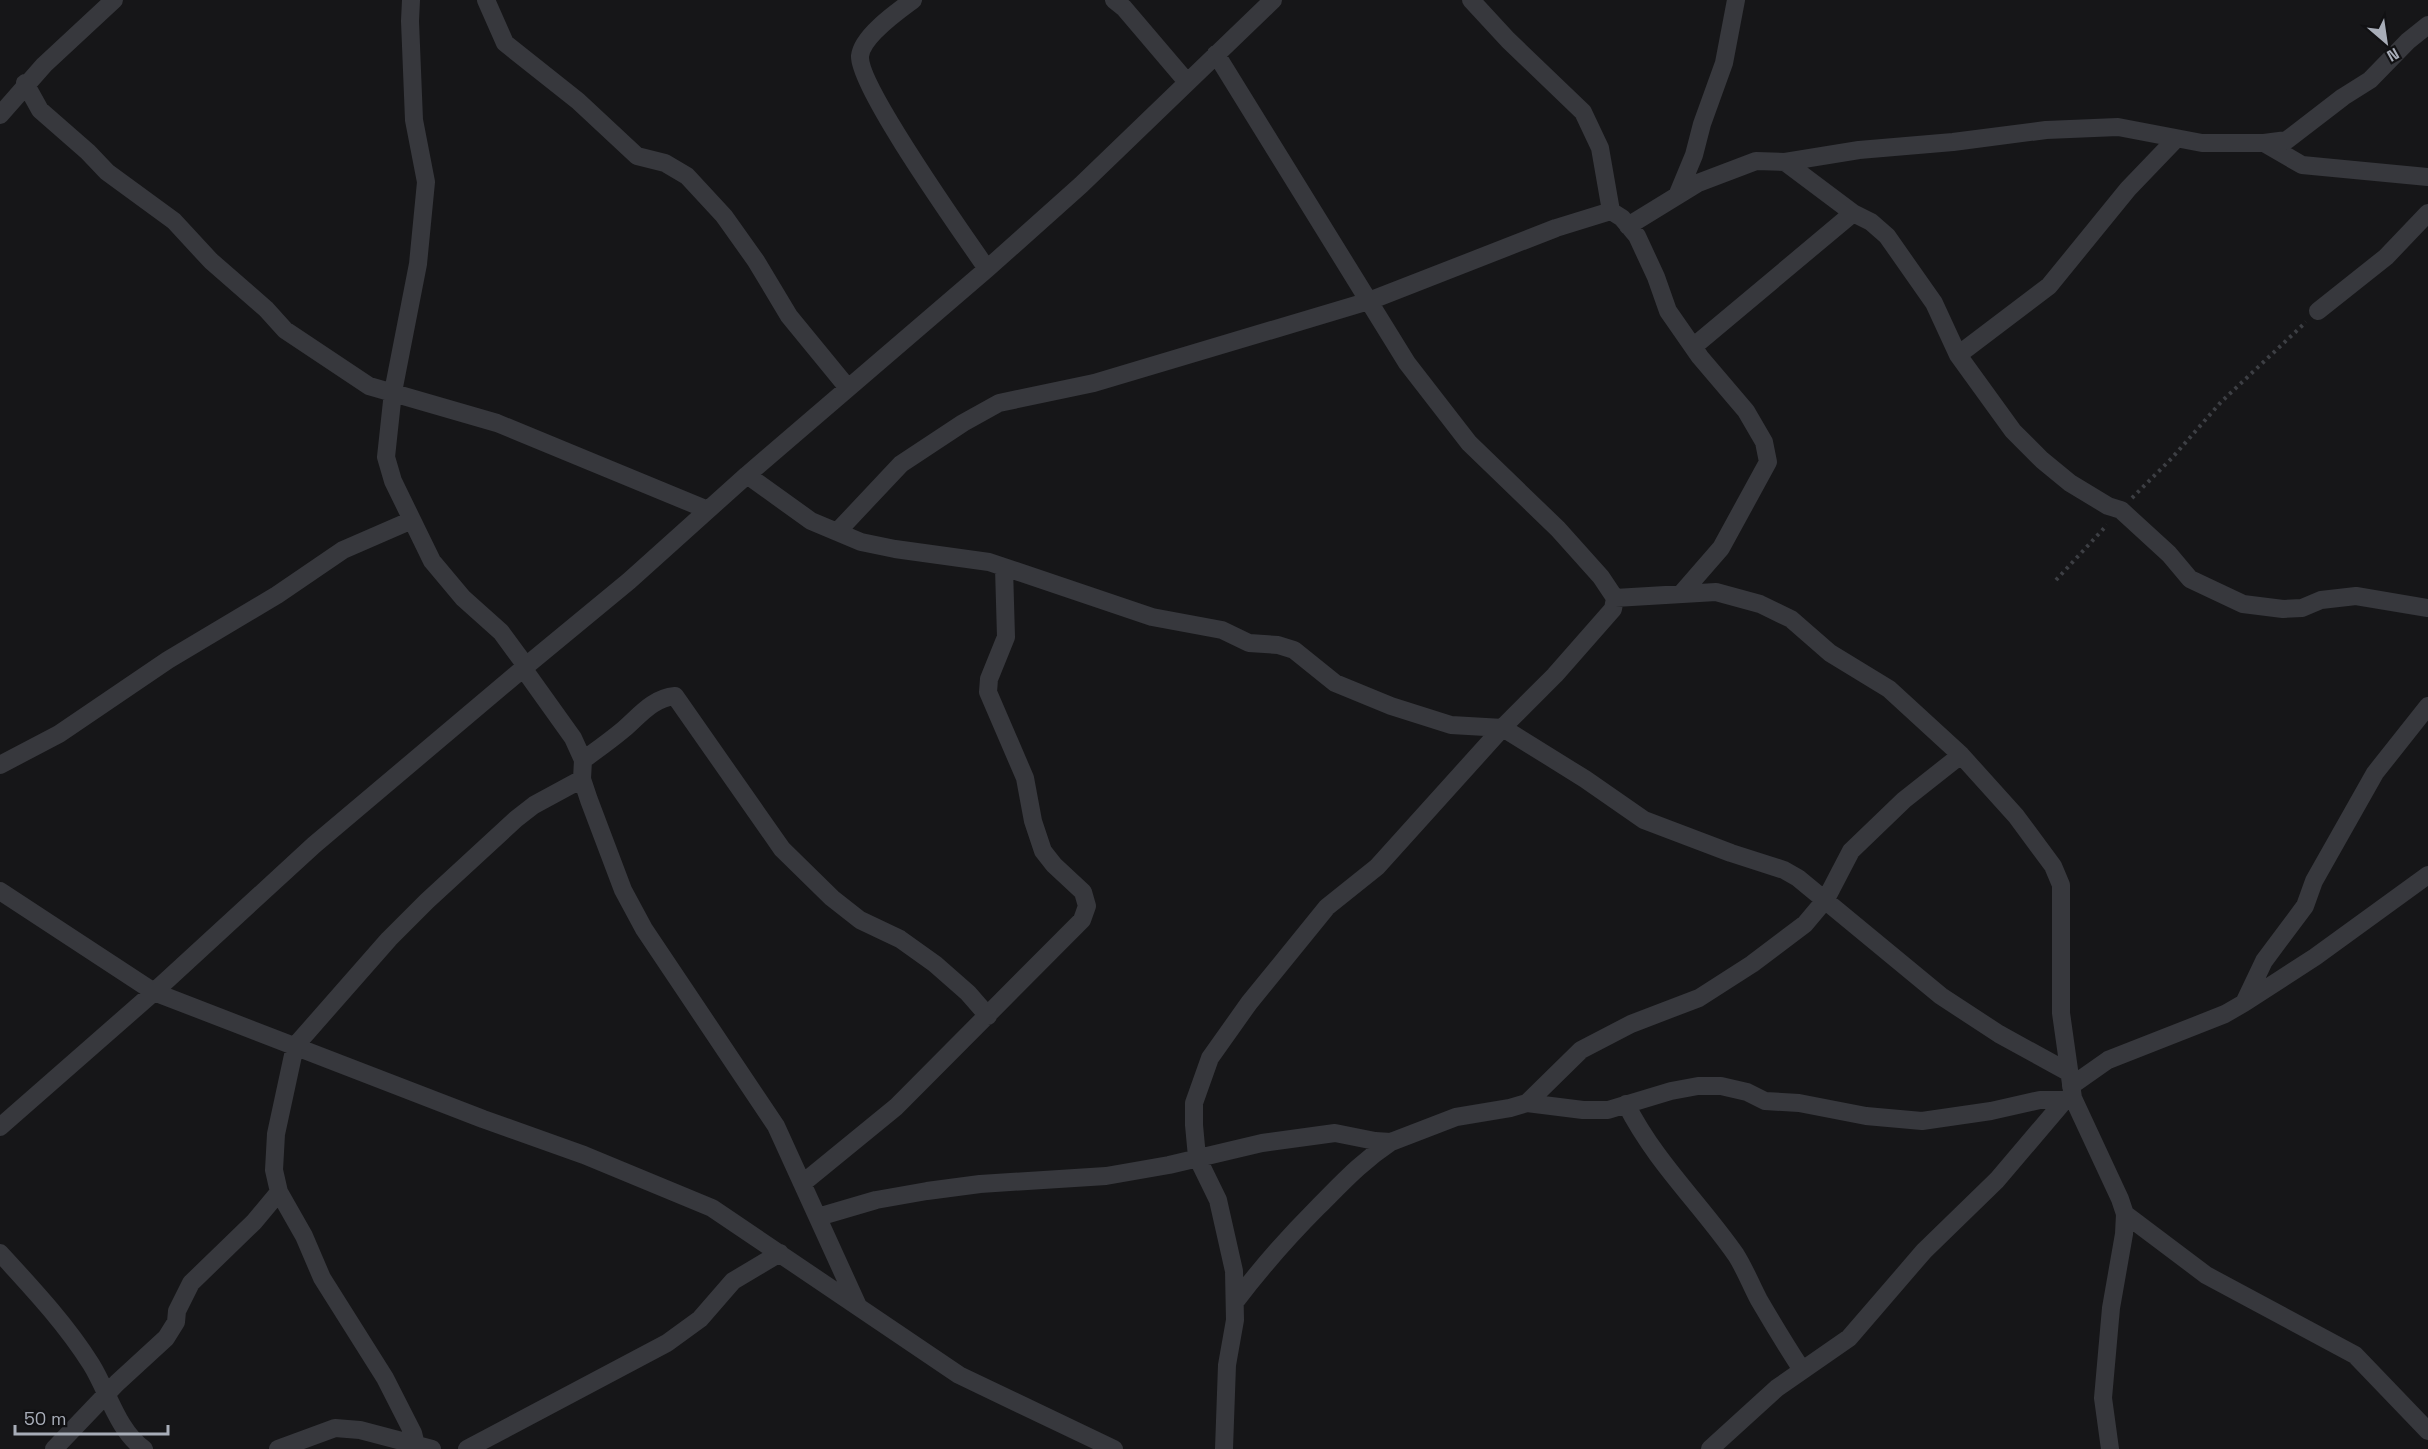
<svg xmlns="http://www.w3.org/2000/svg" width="2428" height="1449" font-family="'Space Grotesk',sans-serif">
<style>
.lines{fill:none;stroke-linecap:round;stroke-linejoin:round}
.path{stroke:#3d3f44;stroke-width:4;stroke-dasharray:3 4.5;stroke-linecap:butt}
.minor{stroke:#37383d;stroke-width:18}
</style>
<rect width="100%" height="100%" fill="#161618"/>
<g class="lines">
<!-- path -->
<path class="path" d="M2132,498L2172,458L2221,402L2306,322
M2056,580L2107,525"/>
<!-- minor -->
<path class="minor" d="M411,0L410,21L414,120L426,182L418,264L393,392L386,457L393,481L432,561L463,598L501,632L526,666
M486,0L505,43L578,101L637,156L665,163L687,176L724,216L756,261L789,316L848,388
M913,0C898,11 862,36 860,56C858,87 964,235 987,269
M1114,0L1124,8L1187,82
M1471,0L1508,40L1583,112L1600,148L1611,211L1622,218L1637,236L1656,277L1668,311L1700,357L1746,411L1764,442L1768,462L1721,548L1681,594
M1216,54L1407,363L1469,443L1558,529L1601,577L1615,598L1613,609L1555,675L1506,724L1377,867L1327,907L1249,1003L1210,1058L1194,1103V1125L1197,1157L1218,1200L1234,1271L1235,1320L1227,1365L1224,1449
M25,83L40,110L88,152L107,172L174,221L211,261L266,309L285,330L369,386L497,423L708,510
M0,115L44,65L114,0
M2264,143L2302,165L2428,177
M1785,162L1853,213L1871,222L1887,236L1934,303L1958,355L2013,431L2042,460L2070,483L2108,506L2121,510L2169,554L2190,579L2243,604L2283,609L2302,608L2321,600L2356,596L2428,608
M1677,196L1694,155L1702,124L1724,63L1736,0
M1628,226L1698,183L1756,161L1785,162L1859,150L1953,142L2046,130L2118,127L2202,143H2264L2287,140L2343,97L2370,80L2408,41L2428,25
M2318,311L2386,257L2428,213
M1693,347L1853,213
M1958,355L2049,286L2128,189L2175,140
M747,475L811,521L861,542L895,549L989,562L1152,617L1222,630L1249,643L1278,645L1294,650L1335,683L1391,706L1451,725L1503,728L1585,779L1644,820L1731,853L1784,870L1798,878L1941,996L1999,1034L2070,1073
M837,532L901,464L963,423L999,403L1094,383L1369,301L1556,228L1611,211
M1615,598L1716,592L1760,604L1791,619L1830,653L1889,689L1961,755L2016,816L2053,866L2061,885V1013L2073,1098L2120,1199L2125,1214L2124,1234L2111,1308L2103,1398L2110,1449
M523,668L573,738L583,760L582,779L589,800L623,890L644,929L776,1126L858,1306
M583,760C597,750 611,740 624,729C640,715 653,698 675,696L782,849L832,898L860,920L900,939L935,964L968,993L988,1016
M0,765L59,734L168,660L277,595L343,550L412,520
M0,891L154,992L483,1119L584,1155L712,1208L959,1375L1114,1449
M2244,1003L2264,961L2305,906L2314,881L2375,773L2428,706
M2071,1086L2108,1060L2225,1014L2244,1003L2315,957L2428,875
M1527,1103L1581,1050L1631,1024L1699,998L1752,964L1805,924L1826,899L1851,851L1904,800L1961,755
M1626,1104C1656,1163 1699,1202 1736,1255C1745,1269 1751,1285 1759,1300C1773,1324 1787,1347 1802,1370
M0,1127L154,992L314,845L526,666L629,581L747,475L987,269L1081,185L1273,0
M803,1183L896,1107L1082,920L1087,906L1083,892L1054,865L1043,851L1033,821L1025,778L988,692L989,679L1006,637L1004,568
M2125,1214L2206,1275L2355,1355L2428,1431
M818,1217L876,1200L927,1191L980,1184L1106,1176L1169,1165L1262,1143L1335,1133L1375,1141L1391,1142L1456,1117L1510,1108L1527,1103L1583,1110H1608L1671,1091L1698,1086H1721L1747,1092L1765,1101L1799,1103L1866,1116L1922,1121L1991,1111L2040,1100H2065
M0,1253C32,1288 65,1323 91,1364C108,1391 117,1430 144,1449
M1235,1302C1261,1268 1288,1237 1318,1207C1343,1182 1361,1162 1391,1142
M54,1449L117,1383L166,1338L176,1322L177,1311L191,1283L254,1222L279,1192
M278,1449L335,1428L360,1430L432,1449
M417,1449L413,1433L385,1378L322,1278L304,1236L279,1192L274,1170L276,1134L295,1046L389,939L427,901L516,819L534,805L582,779
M467,1449L667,1343L700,1319L733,1281L780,1253
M1710,1449L1777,1388L1849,1338L1924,1251L1997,1180L2065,1100L2071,1099"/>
</g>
<!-- north arrow -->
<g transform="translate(2386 42) rotate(151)" stroke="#111113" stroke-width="4.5" paint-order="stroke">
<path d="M0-4.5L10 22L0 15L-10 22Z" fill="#a8adb8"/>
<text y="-9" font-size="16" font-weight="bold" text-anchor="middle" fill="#a8adb8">N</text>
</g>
<!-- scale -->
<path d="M15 1425v9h153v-9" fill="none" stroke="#a8adb8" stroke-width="3"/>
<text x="24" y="1425" font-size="18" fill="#a8adb8" stroke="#111113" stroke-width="4.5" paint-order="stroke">50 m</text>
</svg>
